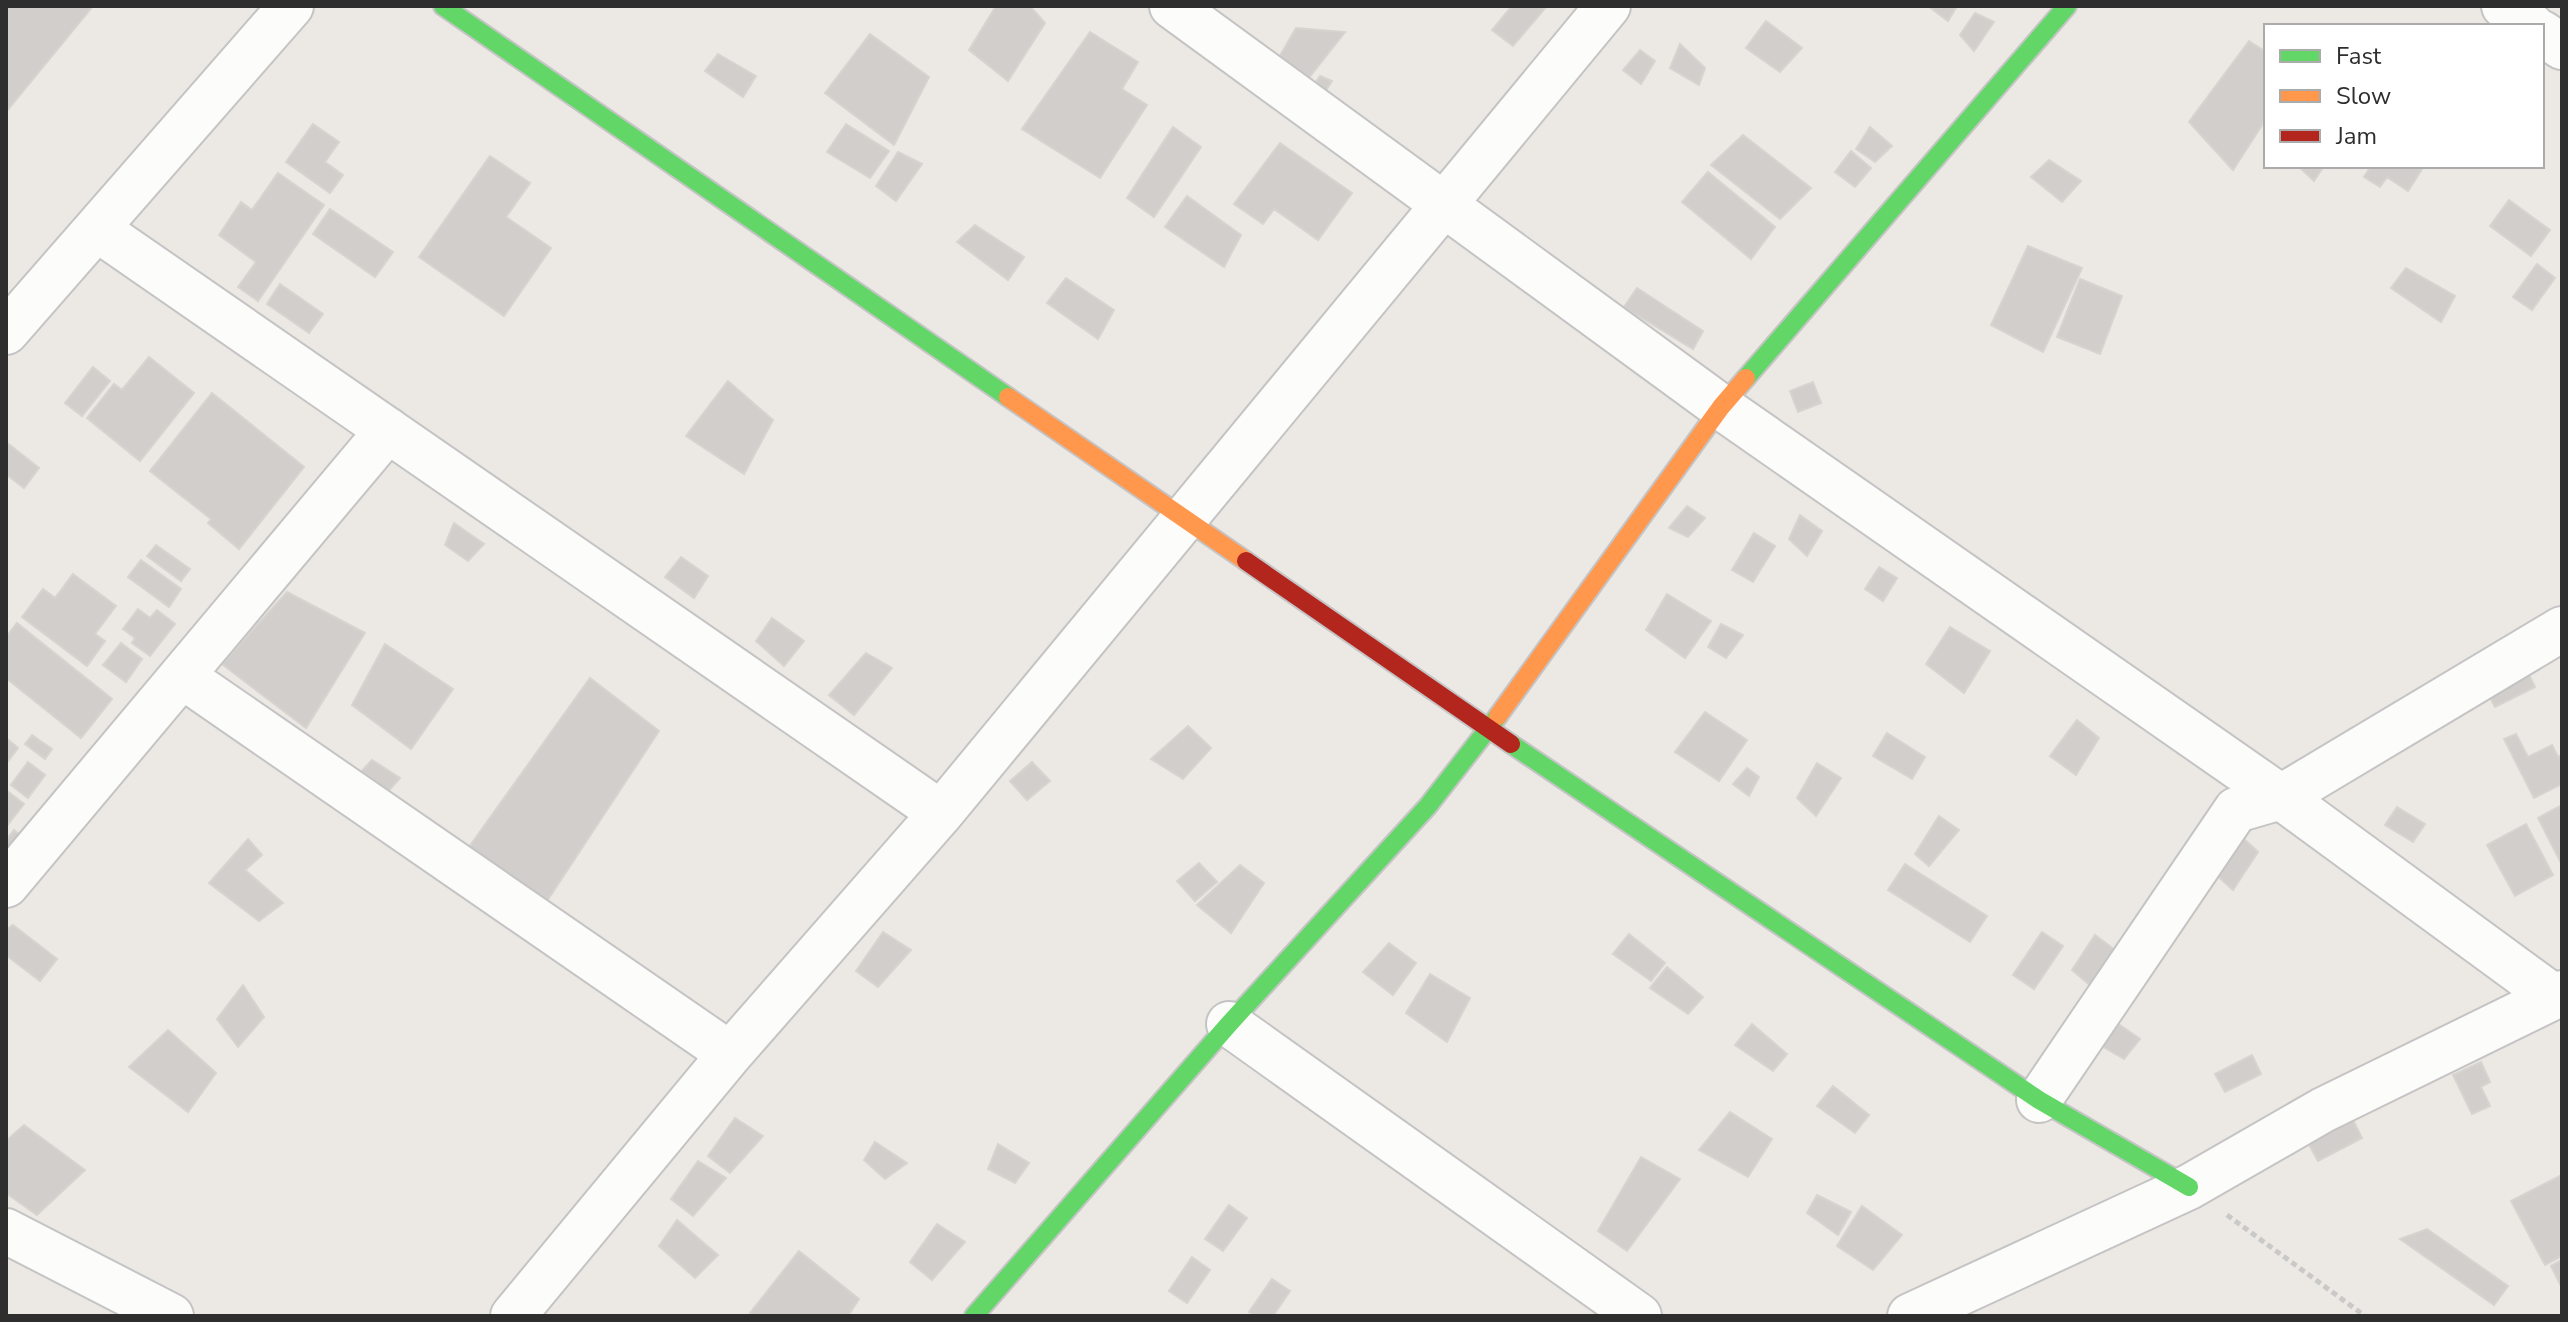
<svg xmlns="http://www.w3.org/2000/svg" width="2568" height="1322" font-family="'Nunito Sans',sans-serif">
<style>
.building{fill:#d1cecb;stroke:#d7d4d0;stroke-width:2}
.lines{fill:none;stroke-linecap:round;stroke-linejoin:round}
.street-casing{stroke:#c5c4c5;stroke-width:48}
.fast-casing{stroke:#c5c4c5;stroke-width:22}
.slow-casing{stroke:#c5c4c5;stroke-width:22}
.jam-casing{stroke:#c5c4c5;stroke-width:22}
.path{stroke:#c9c9c8;stroke-width:5;stroke-dasharray:6 4;stroke-linecap:butt}
.street{stroke:#fcfcfb;stroke-width:44}
.fast{stroke:#63d668;stroke-width:18}
.slow{stroke:#ff974d;stroke-width:18}
.jam{stroke:#b3261e;stroke-width:18}
</style>
<rect width="100%" height="100%" fill="#ece8e4"/>
<!-- building -->
<path class="building" d="M8,6H93L6,112V8Z
M996,6H1030L1045,23L1008,81L969,50Z
M1512,6H1547L1513,46L1492,30Z
M1928,6H1957L1948,21Z
M1975,13L1994,22L1974,51L1960,35Z
M1766,21L1802,48L1780,72L1746,48Z
M1296,28L1345,32L1308,79L1277,61Z
M1090,32L1138,62L1122,89L1147,105L1100,178L1022,129Z
M870,34L929,77L894,145L825,93Z
M2249,41L2266,52V119L2233,170L2189,122Z
M1680,44L1705,68L1699,85L1670,68Z
M1640,50L1655,61L1641,84L1623,70Z
M718,54L756,76L743,97L705,71Z
M1320,76L1332,81L1323,95L1311,89Z
M313,124L339,142L325,162L343,175L330,193L286,162Z
M846,124L889,151L870,178L827,152Z
M1173,127L1201,147L1154,217L1127,198Z
M1870,127L1892,146L1875,162L1856,149Z
M1743,135L1811,188L1780,219L1711,165Z
M1280,143L1352,193L1318,240L1274,209L1263,224L1234,204Z
M1851,151L1871,168L1855,187L1835,172Z
M898,152L922,164L896,201L876,186Z
M490,156L530,183L506,217L551,248L504,316L419,257Z
M2049,160L2081,181L2062,202L2031,177Z
M2298,166H2324L2314,181Z
M2371,166H2424L2408,191L2387,177L2380,187L2364,177Z
M1708,172L1775,227L1751,259L1682,202Z
M278,173L324,205L258,301L238,287L256,262L219,235L241,202L252,210Z
M1187,196L1241,235L1224,267L1165,227Z
M2509,200L2550,230L2531,256L2490,226Z
M330,209L393,252L375,277L313,234Z
M975,225L1024,257L1008,280L957,242Z
M2028,246L2082,268L2043,352L1991,325Z
M2537,264L2555,278L2532,310L2513,297Z
M2406,268L2455,296L2441,322L2391,288Z
M1066,278L1114,310L1098,339L1047,303Z
M2080,279L2122,296L2100,354L2057,337Z
M280,284L323,314L309,333L267,304Z
M1637,288L1703,331L1693,349L1624,307Z
M149,357L194,393L140,461L87,418L114,384L122,390Z
M93,367L110,381L82,416L65,403Z
M728,381L773,420L744,474L686,436Z
M1813,382L1821,403L1798,412L1790,391Z
M212,393L304,467L239,549L208,523L211,519L150,471Z
M6,442L39,468L24,488L6,474Z
M1687,506L1705,518L1688,537L1669,528Z
M1800,515L1822,531L1807,556L1789,539Z
M454,523L484,544L468,561L445,545Z
M1754,533L1775,546L1753,582L1732,570Z
M156,545L190,569L181,581L147,556Z
M681,557L708,576L694,598L665,577Z
M141,560L181,589L169,607L128,577Z
M1879,567L1897,578L1883,601L1865,589Z
M73,574L116,606L95,634L105,641L87,666L22,617L43,589L55,598Z
M287,592L365,633L306,728L222,664Z
M1667,594L1711,621L1685,658L1646,630Z
M138,609L150,618L157,610L175,624L150,656L132,643L135,638L123,629Z
M772,618L804,641L784,666L756,641Z
M17,623L112,699L81,738L6,678V637Z
M1721,624L1743,635L1726,658L1708,647Z
M1950,627L1990,651L1964,693L1926,664Z
M121,643L142,659L126,682L103,665Z
M385,644L453,689L411,749L352,705Z
M866,653L892,668L854,715L829,695Z
M2525,667L2535,687L2495,707L2485,688Z
M590,678L659,731L545,904L469,847Z
M1705,712L1747,740L1719,781L1675,752Z
M2077,720L2099,738L2076,775L2050,756Z
M1188,726L1211,748L1183,779L1151,759Z
M1887,733L1925,757L1912,779L1873,756Z
M2516,734L2528,757L2552,745L2558,757L2562,755V784L2534,798L2504,739Z
M32,735L52,749L45,759L25,744Z
M6,738L18,748L6,764Z
M372,760L400,778L385,795L359,774Z
M28,762L45,775L28,798L11,785Z
M1032,762L1050,781L1027,800L1010,781Z
M1817,763L1841,778L1816,816L1797,798Z
M1747,768L1759,777L1749,796L1733,784Z
M6,790L24,804L6,827Z
M2562,805V865L2538,818Z
M2397,807L2425,824L2413,842L2385,825Z
M1939,816L1959,830L1929,866L1915,854Z
M2526,824L2553,875L2515,896L2487,845Z
M14,830L27,841L6,858V840Z
M2242,837L2258,852L2233,890L2214,873Z
M248,839L262,855L245,870L283,903L259,921L209,883Z
M1199,863L1217,882L1195,901L1177,881Z
M1905,864L1987,916L1970,942L1888,890Z
M1240,865L1264,883L1231,933L1197,905Z
M13,925L57,959L40,981L6,955V930Z
M883,932L911,950L878,987L856,971Z
M2042,932L2063,946L2034,989L2013,975Z
M1629,934L1665,963L1651,981L1613,954Z
M2095,935L2119,953L2091,986L2072,970Z
M1389,943L1416,963L1393,995L1363,972Z
M1667,967L1703,997L1688,1014L1650,988Z
M1430,974L1470,998L1447,1042L1406,1013Z
M243,985L264,1017L238,1047L217,1019Z
M2114,1021L2140,1039L2124,1059L2100,1045Z
M1752,1024L1787,1054L1773,1071L1735,1045Z
M168,1030L216,1073L188,1112L129,1067Z
M2252,1055L2261,1074L2225,1092L2215,1074Z
M2481,1062L2490,1082L2481,1087L2490,1106L2472,1114L2453,1075Z
M1833,1086L1869,1115L1855,1133L1817,1106Z
M1730,1112L1772,1139L1748,1177L1699,1150Z
M735,1118L763,1136L730,1173L708,1156Z
M2353,1120L2362,1138L2318,1161L2308,1143Z
M24,1125L85,1170L37,1215L6,1193V1141Z
M875,1142L907,1163L885,1179L864,1160Z
M998,1144L1029,1163L1015,1183L988,1169Z
M1641,1157L1680,1179L1627,1251L1598,1231Z
M698,1161L726,1178L693,1216L671,1199Z
M2562,1175V1256L2545,1265L2511,1201Z
M1817,1195L1851,1212L1838,1235L1807,1213Z
M1229,1205L1247,1218L1223,1251L1205,1239Z
M1862,1206L1902,1235L1873,1270L1837,1246Z
M677,1220L718,1255L695,1278L659,1246Z
M937,1224L965,1242L932,1280L910,1262Z
M2427,1229L2508,1286L2494,1305L2400,1239Z
M799,1251L859,1299L848,1316H755L750,1313Z
M1192,1257L1210,1270L1187,1303L1169,1291Z
M2562,1260V1288L2551,1266Z
M1272,1279L1290,1291L1273,1316H1254L1249,1312Z"/>
<g class="lines">
<!-- street casing -->
<g class="street-casing">
<path id="street" d="M1172,6L1721,407L2281,797L2554,997
M2504,6L2532,26
M2542,33L2562,47
M97,229L941,813
M6,332L291,6
M182,676L730,1054
M6,885L388,430
M1229,1024L1639,1316
M2039,1100L2236,810L2281,797L2562,629
M6,1231L171,1316
M513,1316L730,1054L941,813L1608,6
M1910,1316L2189,1187L2323,1110L2562,993"/>
</g>
<!-- fast casing -->
<g class="fast-casing">
<path id="fast" d="M443,6L1008,397
M1746,378L2067,6
M1511,744L2039,1100L2189,1187
M974,1316L1229,1024L1428,806L1498,716"/>
</g>
<!-- slow casing -->
<g class="slow-casing">
<path id="slow" d="M1008,397L1246,561
M1498,716L1721,407L1746,378"/>
</g>
<!-- jam casing -->
<g class="jam-casing">
<path id="jam" d="M1246,561L1511,744"/>
</g>
<!-- path -->
<path class="path" d="M2227,1215L2365,1316"/>
<!-- street -->
<use href="#street" class="street"/>
<!-- fast -->
<use href="#fast" class="fast"/>
<!-- slow -->
<use href="#slow" class="slow"/>
<!-- jam -->
<use href="#jam" class="jam"/>
</g>
<!-- border -->
<rect width="2568" height="1322" fill="none" stroke="#2e2e2e" stroke-width="16"/>
<!-- legend -->
<rect x="2264" y="24" width="280" height="144" fill="#ffffff" stroke="#ababab" stroke-width="2"/>
<rect x="2280" y="50" width="40" height="12" fill="#63d668" stroke="#ababab" stroke-width="2"/>
<text x="2336" y="64" font-size="24" fill="#2e2e2e">Fast</text>
<rect x="2280" y="90" width="40" height="12" fill="#ff974d" stroke="#ababab" stroke-width="2"/>
<text x="2336" y="104" font-size="24" fill="#2e2e2e">Slow</text>
<rect x="2280" y="130" width="40" height="12" fill="#b3261e" stroke="#ababab" stroke-width="2"/>
<text x="2336" y="144" font-size="24" fill="#2e2e2e">Jam</text>
</svg>
